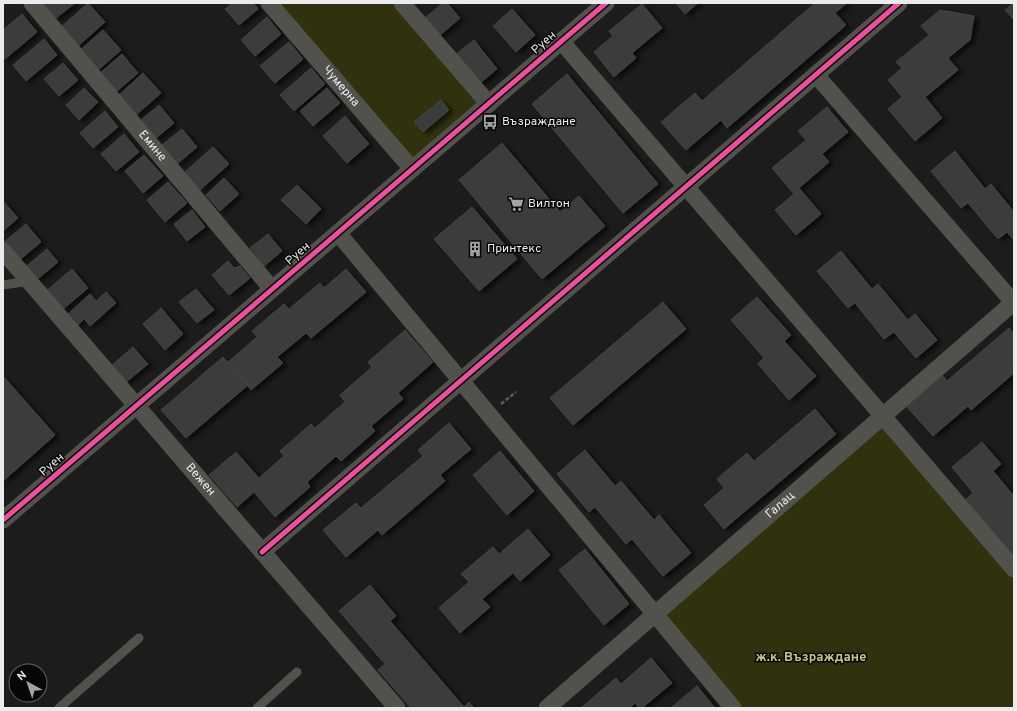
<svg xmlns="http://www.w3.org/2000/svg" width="1017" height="711" font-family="Overpass,sans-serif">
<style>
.green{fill:#31320d}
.building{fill:#3b3c3d;stroke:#444445;filter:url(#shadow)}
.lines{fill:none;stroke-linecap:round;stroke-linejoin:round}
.path{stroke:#5a5b57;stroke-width:2.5;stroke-dasharray:4 2;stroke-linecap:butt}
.lane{stroke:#51524b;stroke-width:9}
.street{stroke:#51524b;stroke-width:17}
.cycleway-casing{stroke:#060707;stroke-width:8}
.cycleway{stroke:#ef4d9e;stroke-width:5}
.labels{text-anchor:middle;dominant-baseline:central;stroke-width:3;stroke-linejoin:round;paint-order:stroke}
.street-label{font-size:12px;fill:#eaebed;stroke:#060707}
.poi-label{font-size:12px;fill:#eaebed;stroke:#060707;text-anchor:start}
.neighbourhood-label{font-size:13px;font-weight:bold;fill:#c4c87a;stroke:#060707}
</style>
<defs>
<filter id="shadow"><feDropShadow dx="4.5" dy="2.5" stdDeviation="2" flood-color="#0009"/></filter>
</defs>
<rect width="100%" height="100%" fill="#1c1c1d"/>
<!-- green -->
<path class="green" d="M269,3H402L489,104L412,169Z
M883,416L1014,569V708H733L654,615Z"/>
<!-- building -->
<path class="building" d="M41,3H75L55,19Z
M88,3L105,22L77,47L60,28Z
M232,3H253L258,9L239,25L225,9Z
M443,3H447L460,18L439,36L424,19Z
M676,3H698L685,14Z
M815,3H847L835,13L846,25L727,128L721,120L686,150L661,122L695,93L702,101Z
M1014,3V20L1005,10Z
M642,4L662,28L632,53L636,58L614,77L594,52L613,36L609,31Z
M512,9L535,35L516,52L493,26Z
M940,10L974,16L970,40L948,58L958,70L925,97L942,118L915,141L888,109L902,97L888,80L902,68L896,62L929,35L921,26Z
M22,14L37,32L5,59L3,56V30Z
M267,17L281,34L255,56L241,40Z
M103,30L121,50L98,70L80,50Z
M44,39L57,55L26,81L13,65Z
M474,40L497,69L479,84L455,55Z
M289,42L303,59L275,83L260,66Z
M122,54L138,73L116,92L99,74Z
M63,63L78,80L59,96L44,79Z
M311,68L325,84L294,111L280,95Z
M143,73L161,93L136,115L119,95Z
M567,74L658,184L623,213L532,104Z
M84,88L98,102L79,120L66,105Z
M327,88L340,103L313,126L300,111Z
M441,100L449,110L423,132L414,122Z
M159,105L174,123L156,138L141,120Z
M827,107L848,132L822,154L829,162L799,188L821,214L796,235L775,210L794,194L772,168L806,140L798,131Z
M105,111L118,127L93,148L80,133Z
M345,116L369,144L347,163L323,136Z
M182,129L197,147L177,164L162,145Z
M124,134L139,152L116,171L101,154Z
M502,143L560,212L579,196L605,226L542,279L459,180Z
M213,147L229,164L200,190L185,172Z
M955,151L985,189L991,184L1014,212V240L1007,232L998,239L968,203L961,208L931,171Z
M144,155L163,176L143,193L125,171Z
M224,178L239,194L220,211L206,195Z
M168,182L187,203L165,222L147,200Z
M297,185L321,209L306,224L281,200Z
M3,201L18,218L3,231Z
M472,207L517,259L479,291L434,239Z
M192,210L205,227L187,241L174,224Z
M26,224L41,242L17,262L3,243Z
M268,234L282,251L264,266L250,248Z
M47,249L58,262L34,282L23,269Z
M841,251L872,289L878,284L908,320L915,314L937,340L916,358L894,332L884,339L855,303L848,308L817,271Z
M228,261L234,268L240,266L250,278L229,295L212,275Z
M72,269L88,288L62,310L46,291Z
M346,269L366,292L311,338L306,333L277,357L283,363L251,390L228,362L257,337L252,331L284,304L289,309L320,283L324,288Z
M196,289L214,310L197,323L179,302Z
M106,292L116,303L90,326L84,319L77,326L67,315L90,294L96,301Z
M757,297L791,335L784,341L816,376L789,400L758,364L764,358L731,320Z
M663,302L686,329L573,425L550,398Z
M161,308L183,334L165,350L143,324Z
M1009,328L1014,334V373L971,410L968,406L933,436L907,407L943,376L947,381Z
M405,330L433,362L398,393L403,399L371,426L375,431L341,461L336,456L307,482L310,487L275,517L254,492L237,507L209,475L236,452L259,478L284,456L280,451L311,424L315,428L345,402L340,395L372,367L368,362Z
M133,347L148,364L125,383L111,366Z
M223,357L248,385L186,438L161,410Z
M3,376L55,435L3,481Z
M815,409L836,434L724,529L704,505L724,488L717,479L747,453L754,461Z
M449,423L471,449L440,475L445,481L382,535L378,530L346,557L323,530L356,503L361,508L423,456L418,450Z
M982,442L1001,464L993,471L1014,496V557L966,499L973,493L952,467Z
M585,450L615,486L621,481L654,520L659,515L691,553L663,576L632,539L626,544L595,507L589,512L557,474Z
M500,451L534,491L507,515L473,475Z
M528,529L550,555L520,581L513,573L482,599L490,607L460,633L439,608L469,582L461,574L493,547L499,554Z
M585,549L629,604L604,625L559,570Z
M370,585L396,616L390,621L464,707L469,702L474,708H411L378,670L385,664L339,611Z
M651,658L672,683L642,708H639L635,703L630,708H584L582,707L616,678L621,684Z
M697,686L715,708H673L672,707Z"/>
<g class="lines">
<!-- path -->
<path class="path" d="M501,404L516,392"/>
<!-- lane -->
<path class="lane" d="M3,285L29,281
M59,708L139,638
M257,708L297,672"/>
<!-- street -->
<g class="street">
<path id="s1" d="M32,3L272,289"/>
<path id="s2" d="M269,3L412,169"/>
<path d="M402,3L489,104"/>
<path d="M561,41L1014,569"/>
<path d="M816,75L1014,303"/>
<path d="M338,233L733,708"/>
<path id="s3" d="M3,251L397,708"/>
<path d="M3,520L606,3"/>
<path d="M262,552L899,3"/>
<path id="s4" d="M547,708L1014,302"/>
</g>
<!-- cycleway casing -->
<g class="cycleway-casing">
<path id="cycleway" d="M3,520L606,3
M262,552L899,3"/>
</g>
<!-- cycleway -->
<use href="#cycleway" class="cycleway"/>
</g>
<!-- icons -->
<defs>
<g id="bus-bare" transform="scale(1.2)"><path d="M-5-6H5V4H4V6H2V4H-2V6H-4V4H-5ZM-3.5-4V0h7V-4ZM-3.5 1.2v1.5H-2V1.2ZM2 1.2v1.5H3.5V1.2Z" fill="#a2a3a4" stroke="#060707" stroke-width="2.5" paint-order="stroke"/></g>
<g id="supermarket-bare" transform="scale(1.2)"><path d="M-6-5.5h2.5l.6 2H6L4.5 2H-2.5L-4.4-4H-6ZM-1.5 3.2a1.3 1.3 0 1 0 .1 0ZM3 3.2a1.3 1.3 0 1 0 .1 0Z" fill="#a2a3a4" stroke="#060707" stroke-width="2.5" paint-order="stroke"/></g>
<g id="building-bare" transform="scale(1.2)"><path d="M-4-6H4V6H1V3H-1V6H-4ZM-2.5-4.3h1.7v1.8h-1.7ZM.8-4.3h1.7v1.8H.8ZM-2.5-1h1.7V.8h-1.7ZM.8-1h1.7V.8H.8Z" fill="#a2a3a4" stroke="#060707" stroke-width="2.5" paint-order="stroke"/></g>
</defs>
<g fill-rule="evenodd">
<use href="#bus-bare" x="490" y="122"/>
<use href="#supermarket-bare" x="516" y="204"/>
<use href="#building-bare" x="475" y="249"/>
</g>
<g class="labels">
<!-- street labels -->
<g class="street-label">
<text transform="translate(544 43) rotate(-41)">Руен</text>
<text stroke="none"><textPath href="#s2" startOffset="110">Чумерна</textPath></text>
<text stroke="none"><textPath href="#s1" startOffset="187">Емине</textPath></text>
<text transform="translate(298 254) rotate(-41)">Руен</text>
<text transform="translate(52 465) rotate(-41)">Руен</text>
<text stroke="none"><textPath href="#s3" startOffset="302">Вежен</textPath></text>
<text stroke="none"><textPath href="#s4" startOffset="309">Галац</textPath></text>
</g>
<!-- poi labels -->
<g class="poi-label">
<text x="502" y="122">Възраждане</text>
<text x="528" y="204">Вилтон</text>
<text x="487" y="249">Принтекс</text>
</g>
<!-- neighbourhood labels -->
<g class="neighbourhood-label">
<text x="811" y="658">ж.к. Възраждане</text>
</g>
</g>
<!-- border -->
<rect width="1017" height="711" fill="none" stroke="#eaebed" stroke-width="8"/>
<!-- north arrow -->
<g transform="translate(28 683) rotate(320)"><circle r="19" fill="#060707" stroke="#616263"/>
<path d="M0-3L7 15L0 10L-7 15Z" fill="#a2a3a4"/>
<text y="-6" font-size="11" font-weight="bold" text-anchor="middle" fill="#eaebed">N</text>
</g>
</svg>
